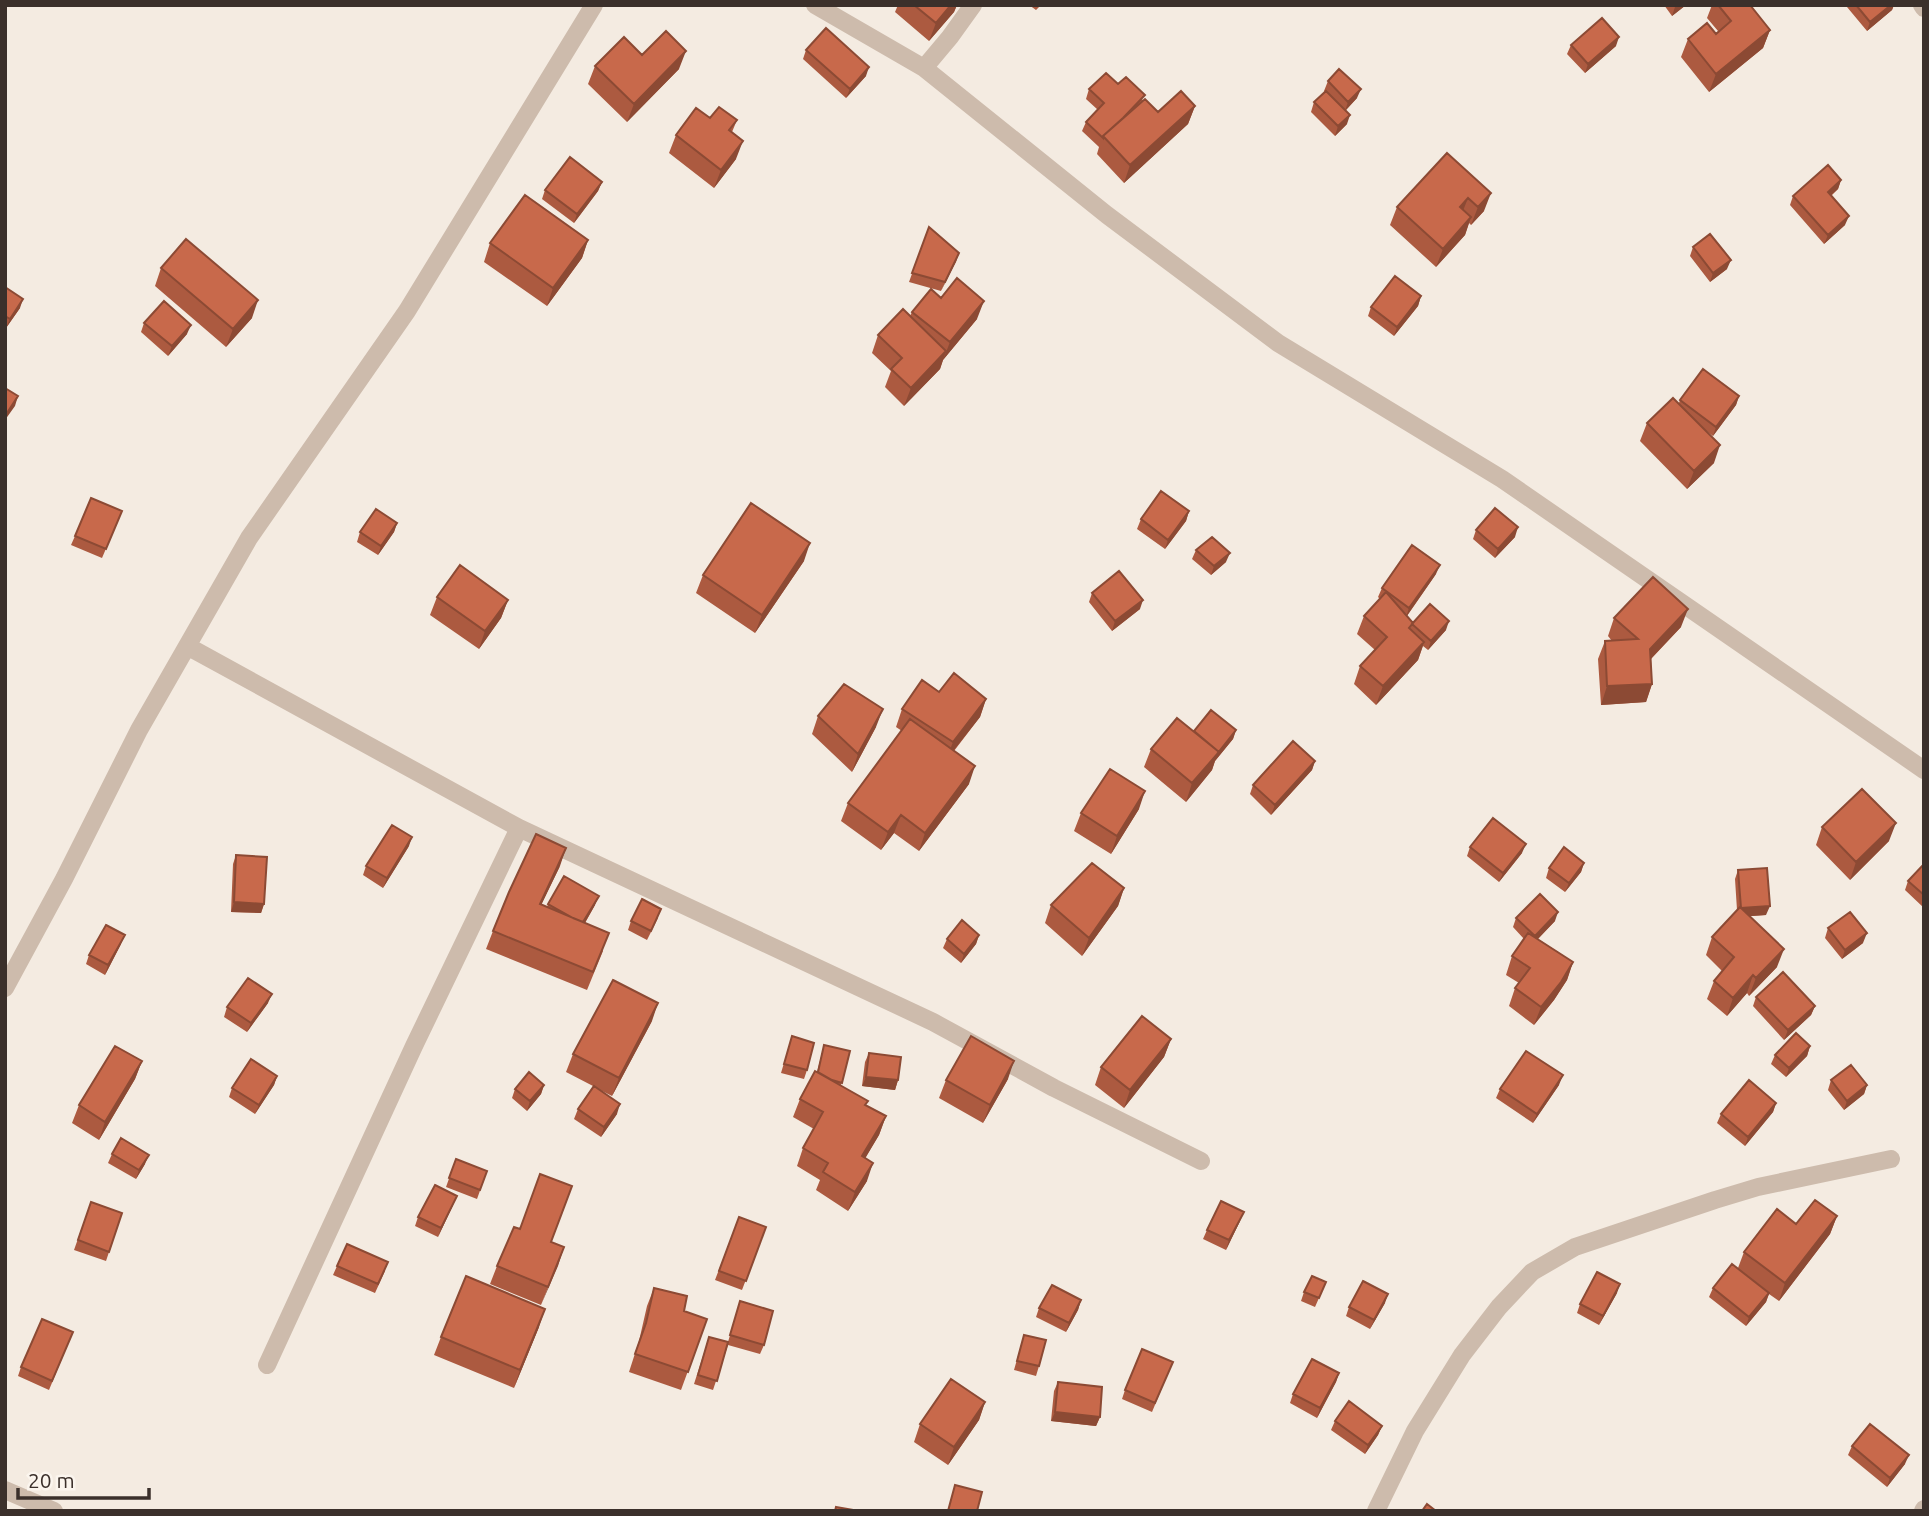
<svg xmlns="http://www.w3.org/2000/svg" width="1929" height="1516" font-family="Ubuntu,sans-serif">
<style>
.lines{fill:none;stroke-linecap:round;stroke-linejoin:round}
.minor{stroke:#cdbbac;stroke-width:18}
.wall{fill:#ac5a40}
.shaded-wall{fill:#8c4a34}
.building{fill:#c8694b;stroke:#8c4a34;stroke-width:2}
</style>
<rect width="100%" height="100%" fill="#f4ebe1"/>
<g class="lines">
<!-- minor -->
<path class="minor" d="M815,5L924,68L1107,215L1278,343L1502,479L1924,770
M1922,5L1924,8
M924,68L950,37L973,5
M187,646L519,828L933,1022L1054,1088L1201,1161
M5,988L64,879L139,730L249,538L407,311L594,5
M267,1365L414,1046L519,828
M5,1490L54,1511
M1376,1511L1415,1431L1462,1355L1499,1307L1532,1272L1575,1247L1715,1200L1758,1187L1891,1159
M1923,1511L1924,1509"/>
</g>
<!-- wall -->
<path class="wall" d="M898,5H957L954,12L929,41L895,12Z
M1029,5H1041L1036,10Z
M1664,5H1686L1672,16Z
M1712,5H1750L1770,30L1763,48L1709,92L1681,57L1688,39L1716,34L1718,31L1707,18Z
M1848,5H1894L1892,10L1867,31L1847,7Z
M1571,45L1616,46L1585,73L1567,54Z
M806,50L866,76L846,98L803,59Z
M595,66L679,69L627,122L588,84Z
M1328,81L1357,98L1346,110L1347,124L1335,136L1311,112L1314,102L1325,92L1324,91Z
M1118,84L1143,100L1158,112L1195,106L1188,124L1124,183L1097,154L1099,147L1082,131L1086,122L1098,110L1086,99L1089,89Z
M710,118L737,120L732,132L736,159L714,188L669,153L676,135Z
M1447,153L1484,211L1471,225L1469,223L1465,235L1436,267L1390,225L1397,207Z
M1841,180L1838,189L1831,196L1845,225L1824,244L1790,205L1793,196Z
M602,182L598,191L574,223L542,199L545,190Z
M929,227L959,253L941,291L909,282Z
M588,240L582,258L547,306L484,262L490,243Z
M1693,247L1727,269L1710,282L1690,256Z
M161,268L252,318L226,347L155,286Z
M5,287L20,308L6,328L5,327Z
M1421,296L1418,306L1394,336L1368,316L1371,307Z
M941,298L977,319L943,360L940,369L904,406L885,387L891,371L872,353L878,335L910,316L912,312Z
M144,323L187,334L168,356L141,332Z
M1739,396L1736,405L1713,436L1705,430L1714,463L1687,489L1640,441L1647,423L1679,403L1680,400Z
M122,511L102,558L71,545L75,536Z
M1189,511L1186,521L1165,549L1137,529L1141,519Z
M397,523L394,532L378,555L357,542L360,532Z
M1476,530L1515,537L1495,558L1473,539Z
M1196,550L1226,562L1211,575L1192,559Z
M804,561L755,633L696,593L703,575Z
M1436,574L1407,616L1413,623L1410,629L1412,624L1446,630L1428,650L1423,646L1418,660L1376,705L1354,684L1360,666L1375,650L1357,634L1364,616L1380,599L1378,597L1382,588Z
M1092,593L1140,609L1112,631L1089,602Z
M437,597L508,600L501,618L479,649L430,615Z
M1614,618L1681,627L1651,659L1652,684L1646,702L1601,705L1598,659L1605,641H1612L1608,636Z
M939,692L986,699L980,717L954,751L969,784L919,851L894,833L881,850L841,821L848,803L902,731L896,727L902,709Z
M818,716L876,727L852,772L812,734Z
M1236,730L1233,739L1215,761L1212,770L1186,802L1144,767L1151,749L1194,731Z
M1315,761L1312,770L1271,815L1250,794L1253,785Z
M1139,809L1111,854L1074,831L1081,813Z
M1822,827L1889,841L1850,880L1816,845Z
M409,846L383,888L363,875L366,866Z
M1470,847L1522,853L1499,882L1467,856Z
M236,855L264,904L261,913L231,912L233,864Z
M1584,863L1581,872L1565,892L1546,878L1549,868Z
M1924,864V908L1905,890L1908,881Z
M560,866L541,905L547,907L548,904L595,905L585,923L603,951L587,990L486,949L493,931Z
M1738,870L1766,915L1750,916L1777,967L1749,996L1747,993L1727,1016L1707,999L1714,981L1722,971L1706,955L1712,937L1737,910L1735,879Z
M1124,888L1118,906L1082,956L1045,923L1051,905Z
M658,918L647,940L628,930L631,921Z
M1516,918L1555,921L1538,939L1573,962L1567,980L1554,1000L1534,1025L1509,1006L1515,988L1519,983L1506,975L1512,956L1524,939L1513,927Z
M1828,928L1863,943L1842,959L1825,938Z
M979,935L976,944L961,963L943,948L947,939Z
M121,944L105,975L86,964L89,955Z
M1756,997L1815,1006L1811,1015L1784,1040L1753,1006Z
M268,1003L247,1032L224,1017L227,1007Z
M652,1021L612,1096L596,1088L617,1114L601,1137L574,1119L578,1109L593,1086L566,1072L573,1054Z
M792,1036L807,1070L804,1079L781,1073Z
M1171,1039L1164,1057L1124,1108L1095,1085L1101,1067Z
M824,1045L850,1051L841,1085L866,1105L886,1116L879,1135L865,1158L867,1181L848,1211L816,1190L820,1180L797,1166L803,1148L814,1129L793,1117L800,1099L817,1072Z
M1810,1046L1807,1056L1786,1077L1771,1064L1775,1055Z
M869,1053L898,1080L895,1090L862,1086L865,1062Z
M142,1061L135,1079L99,1140L72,1123L79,1105Z
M277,1076L274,1085L255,1114L229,1097L232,1088Z
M1008,1079L983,1123L939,1098L946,1080Z
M1831,1080L1867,1085L1864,1094L1844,1110L1828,1090Z
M544,1085L541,1094L527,1111L512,1098L515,1089Z
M1559,1085L1533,1123L1496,1098L1500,1089Z
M1776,1103L1773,1112L1745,1146L1717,1123L1721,1114Z
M112,1154L145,1164L136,1179L108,1163Z
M456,1159L487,1171L477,1199L446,1187Z
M91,1202L122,1213L106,1261L74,1250Z
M453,1205L438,1237L415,1226L418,1217Z
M1837,1216L1830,1234L1779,1301L1769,1294L1766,1302L1746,1326L1709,1297L1713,1288L1738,1268L1744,1252L1796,1224Z
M739,1217L766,1227L742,1290L715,1280Z
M1240,1221L1226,1250L1203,1239L1207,1230Z
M551,1242L564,1247L541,1305L490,1284L497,1266Z
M337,1266L385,1271L375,1293L333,1275Z
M1326,1282L1315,1307L1301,1301L1304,1292Z
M654,1288L684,1311L707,1319L681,1390L629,1372L639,1341L647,1306Z
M1617,1293L1599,1325L1577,1313L1580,1304Z
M1081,1300L1078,1310L1066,1332L1036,1317L1039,1308Z
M740,1301L764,1345L760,1354L728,1345L713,1390L694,1384L709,1337L728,1342Z
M1385,1303L1370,1329L1346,1316L1349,1307Z
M539,1327L514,1388L434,1355L441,1337Z
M73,1332L49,1390L18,1376L21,1367Z
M1024,1335L1039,1366L1036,1376L1014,1370Z
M1169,1371L1152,1412L1122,1399L1125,1390Z
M1339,1373L1336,1382L1317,1418L1290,1403L1293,1394Z
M1058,1382L1100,1417L1096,1426L1051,1421L1054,1391Z
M985,1402L979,1420L948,1465L914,1442L920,1424Z
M1335,1421L1382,1426L1378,1435L1365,1454L1331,1430Z
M1852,1446L1905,1464L1887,1487L1848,1455Z"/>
<!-- shaded-wall -->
<path class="shaded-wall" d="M951,5H957L954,12L929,41L936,23Z
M1677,5H1686L1672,16L1675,7Z
M1891,5H1894L1892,10L1867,31L1870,22Z
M1770,30L1763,48L1709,92L1716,74Z
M1619,37L1616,46L1585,73L1588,64Z
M686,51L679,69L627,122L634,104Z
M869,67L866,76L846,98L850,89Z
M1361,89L1357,98L1345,111L1348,102Z
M1195,106L1188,124L1124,183L1130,165Z
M1350,115L1347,124L1335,136L1338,126Z
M743,141L736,159L714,188L721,170Z
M1841,180L1838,189L1824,201L1828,192Z
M602,182L598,191L574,223L577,214Z
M1491,193L1484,211L1471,225L1478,207Z
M1468,198L1461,216L1460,207Z
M1849,216L1845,225L1824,244L1828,235Z
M1471,217L1465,235L1436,267L1443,249Z
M588,240L582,258L547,306L553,288Z
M959,253L956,262L941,291L945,282Z
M1731,260L1727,269L1710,282L1713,273Z
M1421,296L1418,306L1394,336L1397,327Z
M23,299L20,308L6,328L10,319Z
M258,300L252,318L226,347L233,329Z
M984,301L977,319L943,360L950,342Z
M191,325L187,334L168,356L172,346Z
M946,351L940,369L904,406L911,388Z
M18,396L15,406L5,420V416Z
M1739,396L1736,405L1713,436L1716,427Z
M1720,445L1714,463L1687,489L1694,471Z
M1189,511L1186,521L1165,549L1168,540Z
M397,523L394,532L378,555L381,546Z
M1518,527L1515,537L1495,558L1498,549Z
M810,543L804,561L755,633L762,615Z
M1230,553L1226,562L1211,575L1214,566Z
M1440,565L1436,574L1406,617L1409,608Z
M508,600L501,618L479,649L485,631Z
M1143,600L1140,609L1112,631L1115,621Z
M1688,609L1681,627L1643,667L1650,649Z
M1449,621L1446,630L1428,650L1431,641Z
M1424,642L1418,660L1376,705L1383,686Z
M1652,684L1646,702L1601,705L1607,686Z
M986,699L980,717L946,760L953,742Z
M883,709L876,727L852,772L858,754Z
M1236,730L1233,739L1215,761L1212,770L1186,802L1192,783Z
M1315,761L1312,770L1271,815L1275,805Z
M975,766L969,784L919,851L925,833Z
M1145,791L1139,809L1111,854L1117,836Z
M901,815L894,833L881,850L888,832Z
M1896,823L1889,841L1850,880L1856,862Z
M412,837L409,846L383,888L387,878Z
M1526,844L1522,853L1499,882L1503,873Z
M566,848L560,866L533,922L540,904Z
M1584,863L1581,872L1565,892L1569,883Z
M1124,888L1118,906L1082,956L1089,938Z
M599,896L595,905L579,933L583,923Z
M234,902L264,904L261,913L231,912Z
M1770,906L1766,915L1738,917L1741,908Z
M1558,912L1555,921L1531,946L1535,936Z
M1867,933L1863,943L1842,959L1845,950Z
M125,935L121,944L105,975L108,965Z
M979,935L976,944L961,963L964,954Z
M1784,949L1777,967L1749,996L1756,978Z
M1573,962L1567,980L1554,1000L1534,1025L1541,1007Z
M1753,975L1747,993L1727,1016L1733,998Z
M272,994L268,1003L247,1032L251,1023Z
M658,1003L652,1021L612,1096L619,1078Z
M1815,1006L1811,1015L1784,1040L1788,1030Z
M1171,1039L1164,1057L1124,1108L1130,1090Z
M1810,1046L1807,1056L1786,1077L1789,1068Z
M142,1061L135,1079L99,1140L105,1122Z
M1014,1061L1008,1079L983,1123L990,1105Z
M1563,1075L1559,1085L1533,1123L1537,1114Z
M277,1076L274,1085L255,1114L259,1105Z
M866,1077L898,1080L895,1090L862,1086Z
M544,1085L541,1094L527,1111L530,1101Z
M1867,1085L1864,1094L1844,1110L1847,1101Z
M1776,1103L1773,1112L1745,1146L1748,1137Z
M620,1104L617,1114L601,1137L604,1127Z
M886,1116L879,1135L856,1174L862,1156Z
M149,1155L145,1164L136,1179L139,1170Z
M873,1163L867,1181L848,1211L855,1192Z
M457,1196L453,1205L438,1237L441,1228Z
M1244,1212L1240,1221L1226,1250L1229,1240Z
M1837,1216L1830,1234L1779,1301L1785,1283Z
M564,1247L558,1266L541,1305L548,1287Z
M1620,1284L1617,1293L1599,1325L1603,1316Z
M1769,1293L1766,1302L1746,1326L1749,1317Z
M1388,1294L1385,1303L1370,1329L1374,1320Z
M1081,1300L1078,1310L1066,1332L1069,1323Z
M545,1309L539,1327L514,1388L520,1370Z
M1339,1373L1336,1382L1317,1418L1320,1408Z
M985,1402L979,1420L948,1465L954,1447Z
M1055,1412L1100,1417L1096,1426L1051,1421Z
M1382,1426L1378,1435L1365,1454L1368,1445Z
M1909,1455L1905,1464L1887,1487L1890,1478Z"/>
<!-- building -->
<path class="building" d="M914,5H951L936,23Z
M1718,5H1750L1770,30L1716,74L1688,39L1707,23L1716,34L1731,21Z
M1856,5H1891L1870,22Z
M1602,18L1619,37L1588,64L1571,45Z
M826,28L869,67L850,89L806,50Z
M666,31L686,51L634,104L595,66L624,37L642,55Z
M1339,69L1361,89L1348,102L1328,81Z
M1106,73L1118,84L1126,77L1145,95L1123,118L1103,136V138L1086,122L1104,103L1089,89Z
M1181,91L1195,106L1130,165L1103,136L1145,99L1158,112Z
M1326,91L1350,115L1338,126L1314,102Z
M719,107L737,120L729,130L743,141L721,170L676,135L696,108L710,118Z
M1447,153L1491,193L1478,207L1468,198L1460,207L1471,217L1443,249L1397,207Z
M570,157L602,182L577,214L545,190Z
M1828,165L1841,180L1828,192L1849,216L1828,235L1793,196Z
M525,195L588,240L553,288L490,243Z
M929,227L959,253L945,282L912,273Z
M1710,234L1731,260L1713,273L1693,247Z
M186,239L258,300L233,329L161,268Z
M1395,276L1421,296L1397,327L1371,307Z
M957,278L984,301L950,342L912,312L931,289L941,298Z
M5,287L23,299L10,319L5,316Z
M164,301L191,325L172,346L144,323Z
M903,309L946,351L911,388L891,369L902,358L878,335Z
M1703,369L1739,396L1716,427L1680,400Z
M5,388L18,396L5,416Z
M1673,398L1720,445L1694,471L1647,423Z
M1161,491L1189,511L1168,540L1141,519Z
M91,498L122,511L106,549L75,536Z
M751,503L810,543L762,615L703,575Z
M1495,508L1518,527L1498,549L1476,530Z
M376,509L397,523L381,546L360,532Z
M1212,537L1230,553L1214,566L1196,550Z
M1412,545L1440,565L1409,608L1382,588Z
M460,565L508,600L485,631L437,597Z
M1119,571L1143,600L1115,621L1092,593Z
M1653,577L1688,609L1650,649L1652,684L1607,686L1605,641L1638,639L1614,618Z
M1386,592L1413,623L1409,628L1424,642L1383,686L1360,666L1387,637L1364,616Z
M1430,604L1449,621L1431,641L1412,624Z
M954,673L986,699L953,742L902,709L922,680L939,692Z
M844,684L883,709L858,754L818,716Z
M1211,710L1236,730L1217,754L1219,752L1194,731Z
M1177,718L1219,752L1192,783L1151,749Z
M910,719L975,766L925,833L901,815L888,832L848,803Z
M1293,741L1315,761L1275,805L1253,785Z
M1110,769L1145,791L1117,836L1081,813Z
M1862,789L1896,823L1856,862L1822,827Z
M1493,818L1526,844L1503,873L1470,847Z
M392,825L412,837L387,878L366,866Z
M536,834L566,848L540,904L609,933L593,972L493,931L509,892Z
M1564,847L1584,863L1569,883L1549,868Z
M236,855L267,857L264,904L234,902Z
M1092,863L1124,888L1089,938L1051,905Z
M1924,864V895L1908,881Z
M1767,868L1770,906L1741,908L1738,870Z
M564,876L599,896L583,922L573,918L548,904Z
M1540,894L1558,912L1535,936L1516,918Z
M642,899L661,909L651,931L631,921Z
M1740,907L1784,949L1756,978L1753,975L1733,998L1714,981L1734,957L1712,937Z
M1850,912L1867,933L1845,950L1828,928Z
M962,920L979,935L964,954L947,939Z
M106,925L125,935L108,965L89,955Z
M1528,933L1573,962L1561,982L1541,1007L1515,988L1530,968L1512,956Z
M1783,972L1815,1006L1788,1030L1756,997Z
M248,978L272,994L251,1023L227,1007Z
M613,980L658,1003L619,1078L573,1054Z
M1142,1016L1171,1039L1130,1090L1101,1067Z
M1796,1033L1810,1046L1789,1068L1775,1055Z
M792,1036L814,1043L807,1070L784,1064Z
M971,1036L1014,1061L990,1105L946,1080Z
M824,1045L850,1051L842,1083L832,1080L818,1072Z
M115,1046L142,1061L105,1122L79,1105Z
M1526,1051L1563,1075L1537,1114L1500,1089Z
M869,1053L901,1057L898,1080L866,1077Z
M251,1059L277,1076L259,1105L232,1088Z
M1851,1065L1867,1085L1847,1101L1831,1080Z
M815,1071L868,1101L865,1105L886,1116L862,1156L873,1163L855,1192L823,1172L828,1163L803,1148L823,1112L800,1099Z
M529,1072L544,1085L530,1101L515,1089Z
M1749,1080L1776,1103L1748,1137L1721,1114Z
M594,1086L620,1104L604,1127L578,1109Z
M121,1138L149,1155L139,1170L112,1154Z
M456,1159L487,1171L480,1190L449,1178Z
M540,1174L572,1186L551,1242L564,1247L548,1287L497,1266L514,1227L520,1229Z
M435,1185L457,1196L441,1228L418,1217Z
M1815,1200L1837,1216L1785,1283L1744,1252L1777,1209L1796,1224Z
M1221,1201L1244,1212L1229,1240L1207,1230Z
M91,1202L122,1213L109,1252L78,1240Z
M739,1217L766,1227L746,1281L719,1271Z
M347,1244L388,1262L378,1284L337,1266Z
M1732,1264L1769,1293L1749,1317L1713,1288Z
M1597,1272L1620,1284L1603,1316L1580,1304Z
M466,1276L545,1309L520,1370L441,1337Z
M1312,1276L1326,1282L1319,1298L1304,1292Z
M1363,1281L1388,1294L1374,1320L1349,1307Z
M1052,1285L1081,1300L1069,1323L1039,1308Z
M654,1288L687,1296L684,1311L707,1319L688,1372L635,1354L646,1323Z
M740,1301L773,1311L764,1345L730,1335Z
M42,1319L73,1332L52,1381L21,1367Z
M1024,1335L1046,1340L1039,1366L1017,1361Z
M709,1337L728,1342L717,1381L698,1375Z
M1142,1349L1173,1362L1155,1403L1125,1390Z
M1312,1359L1339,1373L1320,1408L1293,1394Z
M951,1379L985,1402L954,1447L920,1424Z
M1058,1382L1102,1387L1100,1417L1055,1412Z
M1349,1401L1382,1426L1368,1445L1335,1421Z
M1870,1424L1909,1455L1890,1478L1852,1446Z
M955,1485L982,1492L977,1511H948Z
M1427,1504L1436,1511H1422Z
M836,1507L859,1511H835Z"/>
<!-- border -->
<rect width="1929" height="1516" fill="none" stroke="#3b302b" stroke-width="14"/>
<!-- scale -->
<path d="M18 1488v10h131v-10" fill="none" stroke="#3b302b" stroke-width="3.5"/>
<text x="28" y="1488" font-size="21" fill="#3b302b" stroke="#fbf5ee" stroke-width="5" paint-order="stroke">20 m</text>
</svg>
